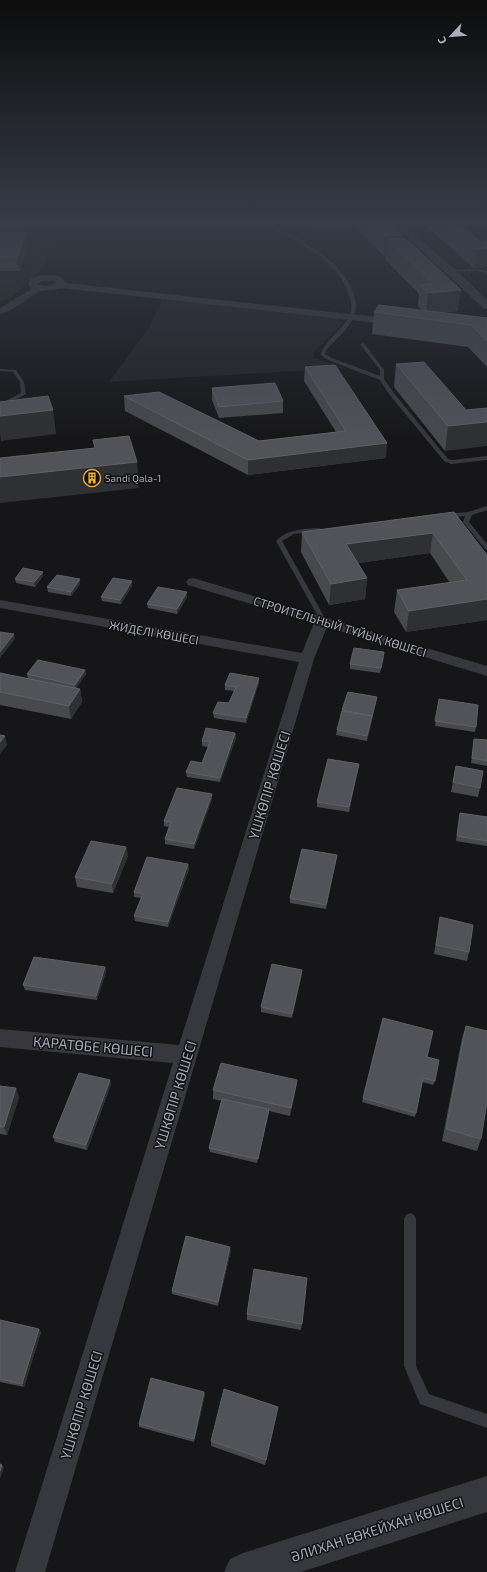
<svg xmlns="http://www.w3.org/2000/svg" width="487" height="1572" font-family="'Exo 2',sans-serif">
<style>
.built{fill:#222225}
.green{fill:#1e261f}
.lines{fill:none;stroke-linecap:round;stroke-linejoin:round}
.service{fill:#37383d;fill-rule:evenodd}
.minor{fill:#37383d;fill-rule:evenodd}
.tertiary{fill:#37383d;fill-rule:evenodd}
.wall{fill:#47494d}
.shaded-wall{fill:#2f3033}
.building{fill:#525359;stroke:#5f6168}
.labels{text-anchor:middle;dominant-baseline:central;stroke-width:3;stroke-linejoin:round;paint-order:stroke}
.far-poi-label{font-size:10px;fill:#a8adb8;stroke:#111113;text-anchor:start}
.street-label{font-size:12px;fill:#a8adb8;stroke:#111113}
.near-street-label{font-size:14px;fill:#a8adb8;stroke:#111113}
</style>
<rect width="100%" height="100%" fill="#161618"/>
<!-- built -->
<path class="built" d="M162,299L337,318L343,323L313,353L314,358L345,368L109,382L150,326Z"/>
<!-- green -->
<path class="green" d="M0,222H36L50,240L45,265L11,298L0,302Z"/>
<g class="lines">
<!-- service -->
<path class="service" d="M265,222H286L284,223L269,224C301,240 342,259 354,295C356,302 357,309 354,316C349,329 336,339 327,349L325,354L332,358L380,376V370L360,344L364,343L384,370V379L393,392L448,459L452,460L487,456V460L451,464L444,461L389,394L380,380L328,360L321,355C322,344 342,329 348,319C353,311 352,303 349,295C339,260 294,239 264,224Z
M477,269L487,271V273L477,271L451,272L449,271L451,270Z
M0,369L16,370L24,382L26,394L0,407V404L21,393L20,382L13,372L0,371Z
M487,506V510L472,515L469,522L487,544V550L485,549L463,522L465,516L446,518L443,516L446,514L468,512Z
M319,528L322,530L321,531L294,534L282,541L326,620L323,622L320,620L276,541C287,529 304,529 319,528Z
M410,1213L414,1215L416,1219V1366L429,1394L487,1414V1428L420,1404L404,1366V1219L406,1215Z"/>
<!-- minor -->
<path class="minor" d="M41,275L59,276L66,283L396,319L401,322L396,325L61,288C54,291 45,289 39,292C26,299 15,310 0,314V308L32,289L28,285L30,279ZM42,281H54L57,283L47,286L37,284Z
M193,578L487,666V676L327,627L314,659L45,1572H15L173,1063L0,1047V1029L179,1045L299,662L0,608V600L302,653L314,623L188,585L186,582L188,579Z"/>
<!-- tertiary -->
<path class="tertiary" d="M391,222H400L455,269L487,300V309L483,308Z
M487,1476V1512L301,1572H224L230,1559L243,1553Z"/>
</g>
<!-- wall -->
<path class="wall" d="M311,222H389L403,238L458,311L442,313L487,318V367L468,347L372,334L374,312L422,310L418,306L419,294L385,259V256H384L357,229L316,232L310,225Z
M421,222H456L480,241H487V267L474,268Z
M0,233L28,245L19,271H0Z
M487,268V276L486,275Z
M396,364L466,410L445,451L394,387Z
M305,367L386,458L248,475L125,411L124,396L259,441L336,432L304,381Z
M212,388L283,401V413L219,418L212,400Z
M454,512L487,555V620L406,632L394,612L397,590L450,583L430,553L358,563L367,578L365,599L329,605L301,552L302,532Z
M43,572V576L35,587L16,583L15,579Z
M80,579V584L71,596L48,592L47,587Z
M132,586L121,604L102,601L101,597Z
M187,592V597L177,614L148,608L147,604Z
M384,657L380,673L350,669V664Z
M85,670L86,674L76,688L80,689L82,702L71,719L0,705V673L28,679L27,674Z
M259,678V682L246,723L214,718L213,713L229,703L234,691L225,690V685Z
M439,699L476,727L475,732L435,726Z
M376,702L367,741L336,735L337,730L342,710Z
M235,733L236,738L220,782L187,777L186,772L202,763L208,747L202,746V741Z
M474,739L487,740V766L471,763Z
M359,764L349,812L317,807V802Z
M456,766L480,788L478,797L451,792Z
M212,799L194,849L165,844V839L169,827L164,826V821Z
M460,813L487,817V846L456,841Z
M126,847L128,856L113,893L77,887L75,877Z
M337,855L326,909L290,903V898Z
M188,864L189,869L168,927L135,921L134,916L141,898L134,897V892Z
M440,917L469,952L467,961L434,954Z
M105,967L106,971L97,1000L25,990L23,985Z
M302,970V974L292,1018L261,1012V1007Z
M466,1026L481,1139L477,1151L442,1141L462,1038Z
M427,1057L435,1081L433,1085L422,1082L415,1117L362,1102L363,1098Z
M297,1080L296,1088L290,1116L269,1111L257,1163L210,1152L209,1148L222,1101L213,1099V1090Z
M111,1084L87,1150L55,1142L53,1137Z
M0,1086L19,1097L7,1135L0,1134Z
M231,1250L218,1306L172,1294V1291Z
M307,1278L301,1330L247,1320V1314Z
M0,1320L39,1329L41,1332L24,1387L0,1382Z
M204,1392L205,1395L194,1442L139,1427V1424Z
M278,1407L277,1413L265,1465L211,1446V1441Z"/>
<!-- shaded-wall -->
<path class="shaded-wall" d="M0,222H24L25,228L0,231Z
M79,222H114L80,224Z
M316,222H358L357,229L316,232Z
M26,233L28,245L19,271L17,258Z
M403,235L401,253L387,239L385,256H384L385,236Z
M487,248V267L474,268L476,249Z
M461,290L458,311L426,314L428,293Z
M53,410L56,434L1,441L0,434V416Z
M487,422V446L445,451L448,426Z
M387,443L386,458L248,475V460Z
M137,462L139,488L0,503V477Z
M433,533L430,553L345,565L346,544Z
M43,572V576L35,587L34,582Z
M367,578L365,599L329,605L331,584Z
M80,579V584L71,596V592Z
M132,581V586L121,604L120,600Z
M187,592V597L177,614V609Z
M487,599V620L406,632L409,611Z
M14,634L15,639L0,658V652Z
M85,670L86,674L76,689L75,685Z
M259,678V682L246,723V718Z
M80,689L82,702L71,719L69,706Z
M377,697L372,721L367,741V736Z
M235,733L236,738L220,782V778Z
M5,736L7,745L0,754V742Z
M359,764L358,768L349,812V807Z
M212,794V799L194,849V844Z
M126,847L128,856L113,893L112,884Z
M337,855L336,860L326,909V905Z
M188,864L189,869L168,927V922Z
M105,967L106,971L97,1000L96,996Z
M302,970V974L292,1018V1014Z
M110,1080L111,1084L87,1150L86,1145Z
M297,1080L296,1088L290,1116L291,1108Z
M16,1088L19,1097L7,1135L4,1127Z
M269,1109V1113L257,1163L258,1159Z
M230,1247L231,1250L218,1306V1302Z
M39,1329L41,1332L24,1387L22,1384Z
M204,1392L205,1395L194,1442V1439Z
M278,1407L277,1413L265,1465L266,1460Z
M2,1465L4,1467L0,1479V1471Z"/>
<!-- building -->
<path class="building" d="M371,222H389L403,235L385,236Z
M444,222H456L480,241H487V248L476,249Z
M0,233H26L17,258H0Z
M405,238L461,290L428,293L420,285L433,284L387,239Z
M379,305L487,318V341L471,325L374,312Z
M424,362L466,410L487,408V422L448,426L396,364Z
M335,365L387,443L248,460L124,396L159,392L259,441L346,431L305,367Z
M275,383L283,401L219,407L212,388Z
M48,396L53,410L0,416V402Z
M129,436L137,462L0,477V458L95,448L93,440Z
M454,512L487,555V599L409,611L397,590L467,580L433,533L346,544L367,578L331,584L302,532Z
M23,568L43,572L34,582L15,579Z
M57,575L80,579L71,592L47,587Z
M113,578L132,581L120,600L101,597Z
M158,587L187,592L177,609L147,604Z
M0,632L14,634L0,652Z
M354,648L384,652L381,668L350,664Z
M38,660L85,670L75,685L27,674Z
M0,673L80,689L69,706L0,692Z
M230,673L259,678L246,718L213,713L218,702L229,703L236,687L225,685Z
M348,692L377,697L372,716L342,710Z
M439,699L478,705L476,727L435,721Z
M342,711L372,716L367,736L337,730Z
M206,728L235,733L220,778L186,772L191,761L202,763L210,742L202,741Z
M0,735L5,736L0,742Z
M474,739L487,740V761L472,758Z
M328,759L359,764L349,807L317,802Z
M456,766L483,771L480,788L453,782Z
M177,788L212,794L194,844L165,839L171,822L164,821Z
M460,813L487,817V841L457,836Z
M91,841L126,847L112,884L75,877Z
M302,849L337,855L326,905L290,898Z
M147,857L188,864L168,922L134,916L143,894L134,892Z
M440,917L473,925L469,952L436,945Z
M34,957L105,967L96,996L23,985Z
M272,964L302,970L292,1014L261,1007Z
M383,1018L433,1031L427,1057L439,1060L435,1081L423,1078L416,1113L363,1098Z
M466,1026L487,1031V1102L481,1139L446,1129Z
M221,1063L297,1080L291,1108L213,1090Z
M79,1073L110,1080L86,1145L53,1137Z
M0,1086L16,1088L4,1127H0Z
M222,1099L269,1109L258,1159L209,1148Z
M186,1236L230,1247L218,1302L172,1291Z
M254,1269L307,1278L302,1324L247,1314Z
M0,1320L39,1329L22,1384L0,1379Z
M151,1378L204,1392L194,1439L139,1424Z
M224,1389L278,1407L266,1460L211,1441Z
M0,1464L2,1465L0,1471Z"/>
<!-- sky -->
<linearGradient id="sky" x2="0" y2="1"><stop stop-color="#0c0c0d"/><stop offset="0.5" stop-color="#363c48"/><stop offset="1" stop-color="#363c48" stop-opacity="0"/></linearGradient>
<rect width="487" height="442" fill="url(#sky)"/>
<!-- icons -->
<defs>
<g id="building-ring" transform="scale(0.9)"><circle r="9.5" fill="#111113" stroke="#f2b134" stroke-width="1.5"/><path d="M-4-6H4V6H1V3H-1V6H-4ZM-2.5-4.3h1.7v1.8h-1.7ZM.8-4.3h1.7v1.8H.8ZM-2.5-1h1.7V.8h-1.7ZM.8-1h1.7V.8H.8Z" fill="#f2b134"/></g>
</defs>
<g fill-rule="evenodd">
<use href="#building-ring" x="92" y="478"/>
</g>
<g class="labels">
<!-- far-poi labels -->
<g class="far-poi-label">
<text x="105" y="478">Sandi Qala-1</text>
</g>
<!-- street labels -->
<g class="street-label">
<text transform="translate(340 626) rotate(17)">СТРОИТЕЛЬНЫЙ ТҰЙЫҚ КӨШЕСІ</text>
<text transform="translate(154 632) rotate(10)">ЖИДЕЛІ КӨШЕСІ</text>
</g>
<!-- near-street labels -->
<g class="near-street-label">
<text transform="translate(269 785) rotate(-73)">ҮШКӨПІР КӨШЕСІ</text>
<text transform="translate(93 1046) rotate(5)">ҚАРАТӨБЕ КӨШЕСІ</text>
<text transform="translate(175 1095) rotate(-73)">ҮШКӨПІР КӨШЕСІ</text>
<text transform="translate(81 1405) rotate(-73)">ҮШКӨПІР КӨШЕСІ</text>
<text transform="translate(377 1529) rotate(-18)">ӘЛИХАН БӨКЕЙХАН КӨШЕСІ</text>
</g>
</g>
<!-- north arrow -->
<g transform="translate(451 36) rotate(244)" stroke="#111113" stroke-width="3" paint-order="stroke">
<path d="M0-3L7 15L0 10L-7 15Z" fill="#a8adb8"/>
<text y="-6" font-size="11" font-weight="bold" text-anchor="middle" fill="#a8adb8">С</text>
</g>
</svg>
